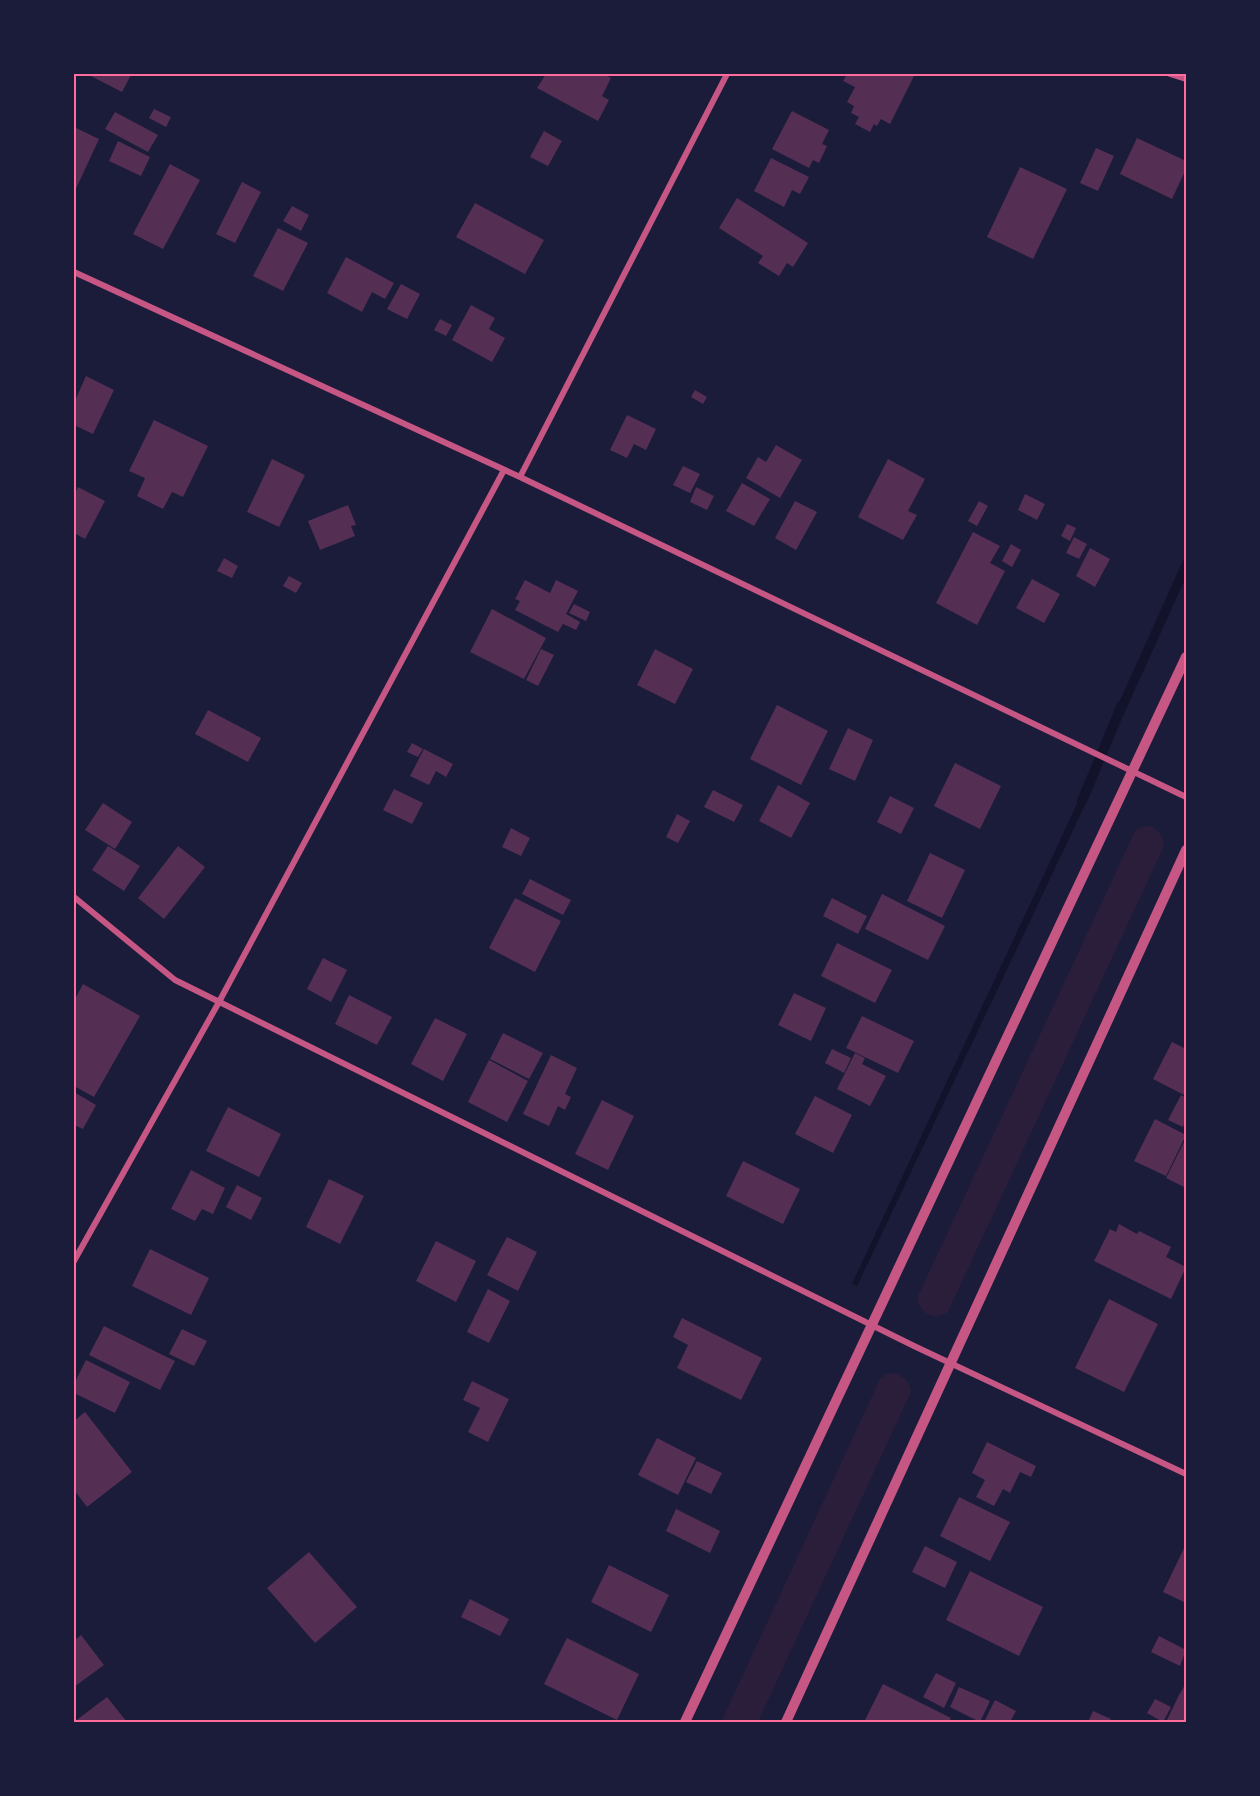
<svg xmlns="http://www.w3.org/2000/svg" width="1260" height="1796" font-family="Rubik,sans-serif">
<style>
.green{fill:#2a1e3b}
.water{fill:#12122b}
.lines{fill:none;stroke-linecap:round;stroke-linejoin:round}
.stream{stroke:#12122b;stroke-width:10}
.building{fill:#542f53}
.minor{stroke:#c65784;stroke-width:6}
.tertiary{stroke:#c65784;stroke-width:10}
.neatline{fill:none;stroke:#ff6b9d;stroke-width:2}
</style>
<rect width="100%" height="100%" fill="#1b1b3a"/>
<!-- green -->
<path class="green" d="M1151,826C1160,831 1163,836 1164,846L948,1312C934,1321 920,1314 917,1298L1135,831L1141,827Z
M895,1373C905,1378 910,1381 911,1392L758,1722H721L880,1379L887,1374Z"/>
<!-- water -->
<path class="water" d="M1186,554V577L1122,718L1114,714Z
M1085,787L1092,790L857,1286L852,1284Z"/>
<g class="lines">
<!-- stream -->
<path class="stream" d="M1082,801L1122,705"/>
</g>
<!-- building -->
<path class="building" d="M87,74H127L131,75L122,92Z
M546,74H603L611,78L602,96L609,100L598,121L537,88Z
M847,74H915L890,124L881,119L877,126L874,124L870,132L855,124L859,117L851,113L854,106L847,102L855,87L843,81Z
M154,109L171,117L166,127L149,118Z
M792,111L829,130L822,144L827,146L819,163L813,160L809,168L772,149Z
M115,112L158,135L148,152L105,129Z
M74,127L99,139L74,193Z
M544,131L562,141L548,166L530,157Z
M1137,138L1186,161V169L1172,199L1120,174Z
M118,141L150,157L141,176L109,161Z
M1096,148L1114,156L1098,191L1080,183Z
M771,158L809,177L800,194L792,190L784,207L754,191Z
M170,164L200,180L163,249L133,234Z
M1020,167L1067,189L1033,259L987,237Z
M242,182L261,192L235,243L216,234Z
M737,198L808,243L793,267L787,263L779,276L758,263L763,256L719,228Z
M475,203L544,240L525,274L456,237Z
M292,206L309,215L301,231L283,221Z
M278,228L308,243L283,291L253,276Z
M346,257L394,283L385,299L372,292L362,312L327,293Z
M401,284L420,294L407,319L387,309Z
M471,305L495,318L489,329L505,338L492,362L452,340Z
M440,319L452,325L446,336L434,330Z
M86,376L114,390L93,434L74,425V403Z
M695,390L707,397L703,404L691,397Z
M627,415L656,429L646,450L634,444L627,458L610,450Z
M154,420L208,446L183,497L172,492L163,509L137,496L145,478L129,471Z
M776,445L802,460L780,498L746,478L758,457L766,462Z
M272,459L305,475L279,527L247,512Z
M888,459L925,479L908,511L917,515L903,540L858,517Z
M683,466L700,474L690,493L673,485Z
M742,483L770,499L754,526L726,511Z
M78,487L105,501L85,539L74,533V495Z
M696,487L714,496L707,510L690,502Z
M1025,494L1045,504L1037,520L1018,510Z
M795,501L817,512L796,550L775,538Z
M979,501L988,506L977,526L968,521Z
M348,505L356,525L351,526L355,536L320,550L308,521Z
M1067,524L1076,528L1070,541L1061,536Z
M973,532L1000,546L990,563L1005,571L977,625L936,603Z
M1074,537L1087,544L1079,559L1066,553Z
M1011,544L1021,550L1012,567L1002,561Z
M1090,548L1110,559L1095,587L1076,576Z
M224,558L238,566L232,578L217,571Z
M289,576L302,583L296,593L283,586Z
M1032,579L1060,594L1044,623L1016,608Z
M525,580L550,593L556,580L578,591L566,614L580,622L576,630L563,624L558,632L515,610L520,601L515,599Z
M574,604L590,612L586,621L569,613Z
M492,609L546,638L524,679L470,652Z
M541,649L554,655L538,686L526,680Z
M655,649L693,669L675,704L637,685Z
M777,705L828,731L801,785L750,759Z
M208,710L261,738L248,762L195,734Z
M848,728L873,740L855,781L829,769Z
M412,743L423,749L418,757L407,752Z
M424,749L453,764L446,777L436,771L429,785L410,776Z
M955,763L1001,786L980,829L934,806Z
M778,785L810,803L791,838L759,821Z
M394,789L423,803L412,824L383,810Z
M713,790L743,805L734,822L704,807Z
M890,796L914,808L901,834L877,822Z
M103,803L132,822L115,849L85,830Z
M677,814L690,821L678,843L666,837Z
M511,828L530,838L521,856L502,847Z
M108,846L140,866L124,891L92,870Z
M178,846L205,867L164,919L138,898Z
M930,853L965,870L942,918L907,901Z
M530,879L571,900L563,915L522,894Z
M882,894L945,926L928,960L865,929Z
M515,898L561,921L535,972L489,948Z
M832,898L867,916L858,934L823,916Z
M837,943L892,970L875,1003L821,976Z
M323,958L347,970L331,1002L307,989Z
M83,984L140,1016L94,1097L74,1086V1001Z
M794,993L826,1008L811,1041L778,1025Z
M349,995L392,1017L377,1045L335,1024Z
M862,1016L914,1041L898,1073L846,1048Z
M435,1018L467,1034L443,1081L411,1064Z
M503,1033L543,1053L529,1079L490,1059Z
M1172,1042L1186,1049V1096L1153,1079Z
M832,1049L851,1058L844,1073L825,1063Z
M855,1053L865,1058L862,1064L886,1076L870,1106L837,1089Z
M551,1055L577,1068L565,1094L571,1097L565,1110L558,1106L549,1126L523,1114Z
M489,1060L528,1081L507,1122L468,1102Z
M74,1092L96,1105L83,1129L74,1125Z
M1181,1095L1186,1098V1119L1183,1127L1168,1120Z
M815,1096L852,1115L833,1153L795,1134Z
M602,1100L634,1116L608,1170L575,1154Z
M228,1107L281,1134L259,1177L206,1151Z
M1155,1119L1186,1135L1166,1176L1134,1161Z
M1186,1138V1188L1166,1178Z
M743,1161L800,1189L783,1224L726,1196Z
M191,1170L225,1188L213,1214L202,1209L195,1221L171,1209Z
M329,1179L364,1196L340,1244L306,1227Z
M237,1185L262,1198L251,1220L226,1207Z
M1119,1224L1137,1234L1139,1231L1171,1247L1166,1257L1186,1267L1171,1299L1094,1261L1110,1229L1116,1232Z
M507,1237L537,1252L518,1291L487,1275Z
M436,1241L476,1261L456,1302L416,1281Z
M150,1249L209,1278L191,1315L132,1286Z
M488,1289L510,1301L489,1343L467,1332Z
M1109,1299L1158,1324L1124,1392L1075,1368Z
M682,1318L762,1358L741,1400L677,1368L688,1345L673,1337Z
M104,1326L175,1361L160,1390L89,1355Z
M182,1329L207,1341L194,1366L169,1354Z
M86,1360L130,1382L115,1413L74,1393V1384Z
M472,1381L509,1399L488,1442L468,1432L480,1408L463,1400Z
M85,1412L132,1472L87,1507L74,1490V1421Z
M657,1438L696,1458L678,1495L638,1475Z
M987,1442L1036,1466L1031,1477L1020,1472L1010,1493L1003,1489L994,1506L976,1497L985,1480L972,1473Z
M697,1461L722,1473L711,1494L686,1482Z
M959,1497L1010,1522L990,1561L940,1536Z
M676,1509L720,1531L710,1553L666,1531Z
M925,1546L957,1562L945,1588L912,1572Z
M1185,1546L1186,1547V1603L1163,1592Z
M309,1552L357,1607L315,1643L267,1588Z
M609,1565L669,1595L651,1632L591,1602Z
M970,1571L1043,1607L1019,1656L946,1620Z
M470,1599L509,1619L500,1636L461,1617Z
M81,1635L104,1665L74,1687V1641Z
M1159,1636L1186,1650L1180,1666L1151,1652Z
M567,1638L639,1674L617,1720L544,1684Z
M936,1673L956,1683L944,1708L923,1697Z
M1186,1683V1722H1166L1179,1695Z
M883,1684L951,1718L949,1722H864Z
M959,1687L990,1701L980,1722L950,1707Z
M107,1697L127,1722H74Z
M1155,1699L1171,1707L1163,1722L1147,1713Z
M995,1700L1016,1711L1010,1722H984Z
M1093,1711L1111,1719L1110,1722H1088Z"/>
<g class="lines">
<!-- minor -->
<path class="minor" d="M1170,74L1186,79
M74,272L520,477L1186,797
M520,477L727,74
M74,897L175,980L914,1346L1186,1474
M74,1261L219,1002L504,470"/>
<!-- tertiary -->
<path class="tertiary" d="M685,1722L1186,657
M786,1722L1186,850"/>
</g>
<!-- border -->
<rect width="1260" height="1796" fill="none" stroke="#1b1b3a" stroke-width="150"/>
<rect x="75" y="75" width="1110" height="1646" class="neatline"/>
</svg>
